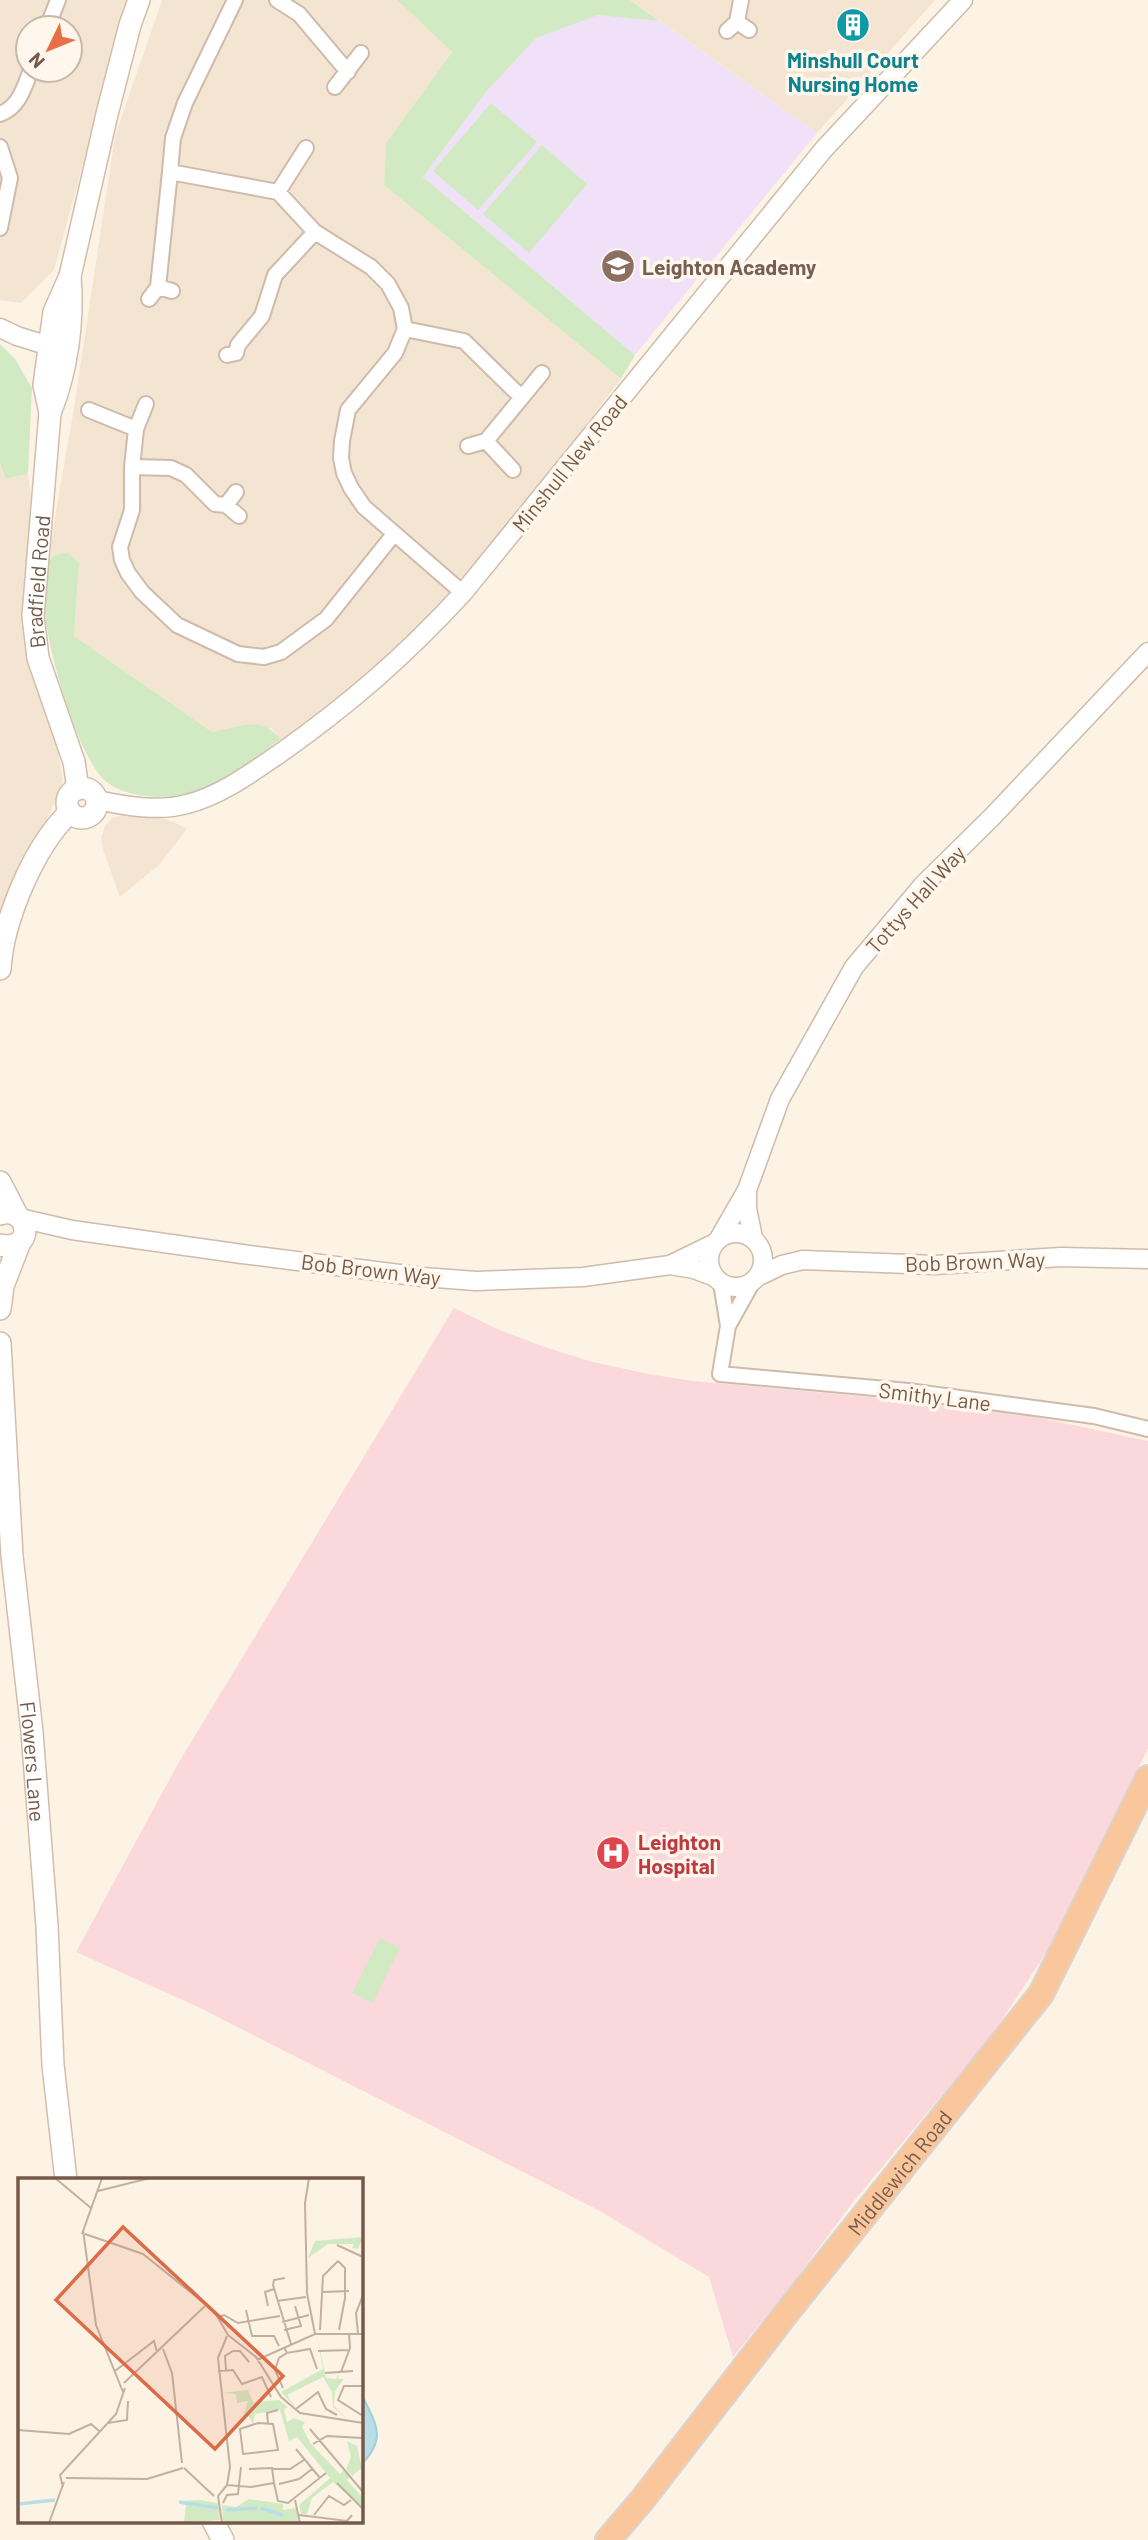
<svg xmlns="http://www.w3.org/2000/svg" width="1148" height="2540" font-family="Barlow,sans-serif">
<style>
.residential{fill:#f4e5d3;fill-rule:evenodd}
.education{fill:#f0e1f9}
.medical{fill:#fad8db}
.green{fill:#d2eac3}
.water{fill:#b9dfe6;stroke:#9fcfd8;stroke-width:2}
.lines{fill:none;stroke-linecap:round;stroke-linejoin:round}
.minor-casing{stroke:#cebbab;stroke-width:18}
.tertiary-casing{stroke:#cebbab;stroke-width:21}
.secondary-casing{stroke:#d3bdab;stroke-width:24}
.trunk-casing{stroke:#dbd4d0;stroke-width:28}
.minor{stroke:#fff;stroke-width:14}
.tertiary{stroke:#fff;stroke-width:18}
.secondary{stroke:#fff;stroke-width:21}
.trunk{stroke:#fac69c;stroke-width:24}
.labels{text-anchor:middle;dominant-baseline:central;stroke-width:7;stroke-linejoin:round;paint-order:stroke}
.culture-label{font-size:21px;font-weight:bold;fill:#0d838f;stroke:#fff7eb}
.education-label{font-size:21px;font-weight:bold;fill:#785e54;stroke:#fff7eb;text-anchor:start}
.street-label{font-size:21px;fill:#755a49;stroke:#fff7eb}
.health-label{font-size:21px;font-weight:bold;fill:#be3a42;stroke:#fff7eb;text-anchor:start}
.inset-river{fill:none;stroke:#b9dfe6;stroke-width:3.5}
.inset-road{fill:none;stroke:#c2b1a1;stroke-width:2}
.view{fill:#dc6c48;fill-opacity:0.15;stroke:#dc6c48;stroke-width:3.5}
.inset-edge{fill:none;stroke:#755a49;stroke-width:3.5}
</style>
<rect width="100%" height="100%" fill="#fcf3e4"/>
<!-- residential -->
<path class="residential" d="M0,0H128L54,270L21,303L0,300ZM28,28H70V70H28Z
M162,0H397L452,52L386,143L384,185L621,379L472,573L376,670L334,708L281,739L271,728L212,732L74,636L79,563H47L74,408L115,136Z
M630,0H935L817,133Z
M0,464L6,479L28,474L31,495L24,603L54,727L63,782L0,931Z
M129,813L148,814L174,822L187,829L160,864L120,897L103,850L101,837L105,826L112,818Z"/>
<!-- education -->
<path class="education" d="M598,14L659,21L817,133L635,355L423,177L486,92L535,38Z"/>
<!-- medical -->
<path class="medical" d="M454,1308L497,1329L542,1346L589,1361L648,1374L693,1381L880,1398L1026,1415L1148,1441V1748L1052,1944L991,2036L853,2202L795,2280L733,2357L709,2277L600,2211L198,2007L76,1952L179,1762Z"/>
<!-- green -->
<path class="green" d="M397,0H630L659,21L598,15L536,38L486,92L423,177L635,355L621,379L384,185L386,143L452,52Z
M491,103L537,142L478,210L433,171Z
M542,145L587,184L529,253L483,214Z
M0,344L15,359L32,388L28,474L6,479L0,464Z
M68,553L79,563L74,636L212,732C241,727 259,715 281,739C255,757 221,787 190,794C167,800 128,798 108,783C80,764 50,656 46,622C43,603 47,582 47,563L55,555Z
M380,1938L400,1948L373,2003L352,1993Z"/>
<!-- water -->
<path class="water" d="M360,2390C373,2422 390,2435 361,2465Z"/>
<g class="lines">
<!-- minor casing -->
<g class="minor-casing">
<path id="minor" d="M235,0L185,103L173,138L170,172L278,192L315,232L371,267L388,284L401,308L405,329L395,353L348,410L342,441L341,458L344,473L351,488L364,507L463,593
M277,0L299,14L348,72
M737,22L749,30
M47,28L58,0
M727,31L737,22L741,0
M335,87L361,53
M0,114C19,107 24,88 31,70
M0,147L10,178L0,228
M278,192L306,148
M158,287L172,291
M149,299L158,287L170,172
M405,329L464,341L521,397
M227,355L236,353L238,345L262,316L275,275L315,232
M146,404L136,429L132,467V510L120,547L122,560L128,573L142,592L177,625L238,654L264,657L281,652L326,619L394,534
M89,410L136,429
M468,446L486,441
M132,467L171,468L186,475L215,504L226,505L239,516
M513,470L486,441L542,373
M226,505L236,492
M721,1283L728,1326
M752,1283L728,1326L720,1374L908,1391L1094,1416L1148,1429"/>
</g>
<!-- tertiary casing -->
<g class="tertiary-casing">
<path id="tertiary" d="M0,328L17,336L62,350
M97,800C125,806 159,812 187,804C220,796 251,773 279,754C350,704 405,656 463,593L824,149L963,0
M747,1190V1208L753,1238
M20,1218L72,1230L242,1254L423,1277L476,1281L583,1277L670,1265L713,1244
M709 1260a27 27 0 1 1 54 0a27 27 0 1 1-54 0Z
M720,1237L747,1190L780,1099L854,967L923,885L992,817L1148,652
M670,1265L694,1269L715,1277
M759,1276L782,1265L803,1260L935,1265L1061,1257L1148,1259"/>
</g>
<!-- secondary casing -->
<g class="secondary-casing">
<g id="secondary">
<path d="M50,413C67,371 74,321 70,276"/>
<circle cx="82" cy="803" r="15"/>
<path id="s1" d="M78,789L74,762L38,658L33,616L50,413L44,385L54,312L70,276L107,114L130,25L139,0"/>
<path d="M0,969C3,920 34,846 70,812"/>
<path d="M0,1182L17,1215"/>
<path d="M0,1214C29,1205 37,1252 0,1245"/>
<path d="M0,1309L3,1286L20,1242"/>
<path id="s2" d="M0,1343L12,1556L32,1732L47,1926L53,2065L66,2180"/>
<path d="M213,2521L223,2540"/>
</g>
</g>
<!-- trunk casing -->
<g class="trunk-casing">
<g id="trunk">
<path id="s3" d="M608,2540L643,2499L788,2311L1041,1994L1148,1778"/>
</g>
</g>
<!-- minor -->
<use href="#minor" class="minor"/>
<!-- tertiary -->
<use href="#tertiary" class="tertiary"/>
<!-- secondary -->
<use href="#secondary" class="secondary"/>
<!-- trunk -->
<use href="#trunk" class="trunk"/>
</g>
<!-- icons -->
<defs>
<g id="building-disc" transform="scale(1.75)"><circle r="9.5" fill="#0f9aa8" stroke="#fff7eb"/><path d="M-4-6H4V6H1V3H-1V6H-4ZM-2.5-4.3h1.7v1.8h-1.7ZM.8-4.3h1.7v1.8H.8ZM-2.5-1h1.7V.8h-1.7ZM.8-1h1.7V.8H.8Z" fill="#fff"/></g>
<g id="school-disc" transform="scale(1.75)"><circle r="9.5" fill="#8d6e63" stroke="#fff7eb"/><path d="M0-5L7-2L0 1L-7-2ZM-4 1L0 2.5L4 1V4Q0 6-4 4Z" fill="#fff"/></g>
<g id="hospital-disc" transform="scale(1.75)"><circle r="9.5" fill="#e0444e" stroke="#fff7eb"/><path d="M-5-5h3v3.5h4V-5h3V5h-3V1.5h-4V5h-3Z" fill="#fff"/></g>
</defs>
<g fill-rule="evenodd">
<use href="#building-disc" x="853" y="25"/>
<use href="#school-disc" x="618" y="266"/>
<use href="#hospital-disc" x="613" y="1853"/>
</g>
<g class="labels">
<!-- culture labels -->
<g class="culture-label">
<text x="853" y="59">Minshull Court<tspan x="853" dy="24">Nursing Home</tspan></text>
</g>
<!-- education labels -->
<g class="education-label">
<text x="642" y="266">Leighton Academy</text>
</g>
<!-- street labels -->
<g class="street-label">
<text transform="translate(569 463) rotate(-51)">Minshull New Road</text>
<text stroke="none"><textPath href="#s1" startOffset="214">Bradfield Road</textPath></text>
<text transform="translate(915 899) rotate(-48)">Tottys Hall Way</text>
<text transform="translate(975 1261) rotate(-2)">Bob Brown Way</text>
<text transform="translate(371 1269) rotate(7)">Bob Brown Way</text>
<text transform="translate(935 1396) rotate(7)">Smithy Lane</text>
<text stroke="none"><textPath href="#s2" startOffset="420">Flowers Lane</textPath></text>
<text stroke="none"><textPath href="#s3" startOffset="469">Middlewich Road</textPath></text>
</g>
<!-- health labels -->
<g class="health-label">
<text x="638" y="1841">Leighton<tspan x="638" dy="24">Hospital</tspan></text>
</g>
</g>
<!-- overview -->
<g transform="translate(18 2178)">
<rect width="345" height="345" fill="#fcf3e4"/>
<path d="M345,59L340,71L334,70L336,66H310L290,80L297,63ZM299,157L308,200L318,201L321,195L320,201L345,200L326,201L317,213L316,228L331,243L315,229L314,214L305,199L269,217L278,230L260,211L263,214L305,191ZM230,212L235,224L261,222L270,229L266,231L269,244L276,240L287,244L284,249L293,266L322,296L326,292L333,299L329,302L345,320V330L315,304L294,320L289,336H283L281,327L312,300L279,259L271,263L262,232L237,236L235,246L230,238L225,239L230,223L219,225L218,216L204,215ZM329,263L339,268L344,290L334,298L328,291L333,279ZM231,321L265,326V332L279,330L280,345L205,344L204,327L218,329ZM182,322L200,325L202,342L153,345L166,343L168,327L160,323Z" fill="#d2eac3"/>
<path class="inset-river" d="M161,324L200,330M0,326L37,322M243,330L265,337M208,332L239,330"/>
<path class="inset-road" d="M37,0L73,30M291,0L287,25L289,115L297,156M80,13L132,0M65,52L78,147L105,214M64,56L84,0M67,56L125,76L196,133L210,157M319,67L345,79M320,83L327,90V120L321,152M267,100L256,102L255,107L273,166M305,114L331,113M259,123L288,119M250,128L247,114L256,111M228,132L234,158H256L261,168M201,139L206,137L220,145L262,138M264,144L291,137M266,152L283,148L277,128M302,152L305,98L320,83M340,156L338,135L345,117M210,157L238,179L263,219L282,235L345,245M266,169L269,175L292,171L299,191M145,171L154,195L164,285M300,173L331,172M239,182L297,156H345M208,192L207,178L215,173H222L231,184M97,193L136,163L139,174M200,193L215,192L224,206L244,199L253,219M323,194L332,170L331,155M307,195L335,193M106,205L187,128M345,208H326L320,222L345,238M265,210L257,192L261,180L269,175M278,231L300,214L308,231L319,237M90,245L109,242L110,223M240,245L255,246L260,272L225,276L222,251ZM250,245L249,235L260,232M292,251L345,314M0,252L51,256L73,246L81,253M295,266L309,258L345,260M278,271L302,300M166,290L196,318M231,291L254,290L256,305M255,291H272L286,282M48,300L129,301L165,290M319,305L345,331M261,306L281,301L294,291M209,307L233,309L256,305L260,323L270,325L308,295M45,309L42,297L98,236L107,210M277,322L282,345M205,325L209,317L220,316L223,289M281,337L329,343L334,337M296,337L311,318L326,327L333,322M31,345L46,304M204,345L200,318L209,307L212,289L200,180L209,158"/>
<path class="view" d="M105,49L265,198L197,271L38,122Z"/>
<rect width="345" height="345" class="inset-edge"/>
</g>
<!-- north arrow -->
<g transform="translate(49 49) rotate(227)"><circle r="33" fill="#fff7eb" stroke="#c8b8aa" stroke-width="2"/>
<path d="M0-5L12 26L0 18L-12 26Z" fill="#e86e48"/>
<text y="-10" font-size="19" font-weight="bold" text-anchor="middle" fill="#755a49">N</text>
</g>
</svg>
